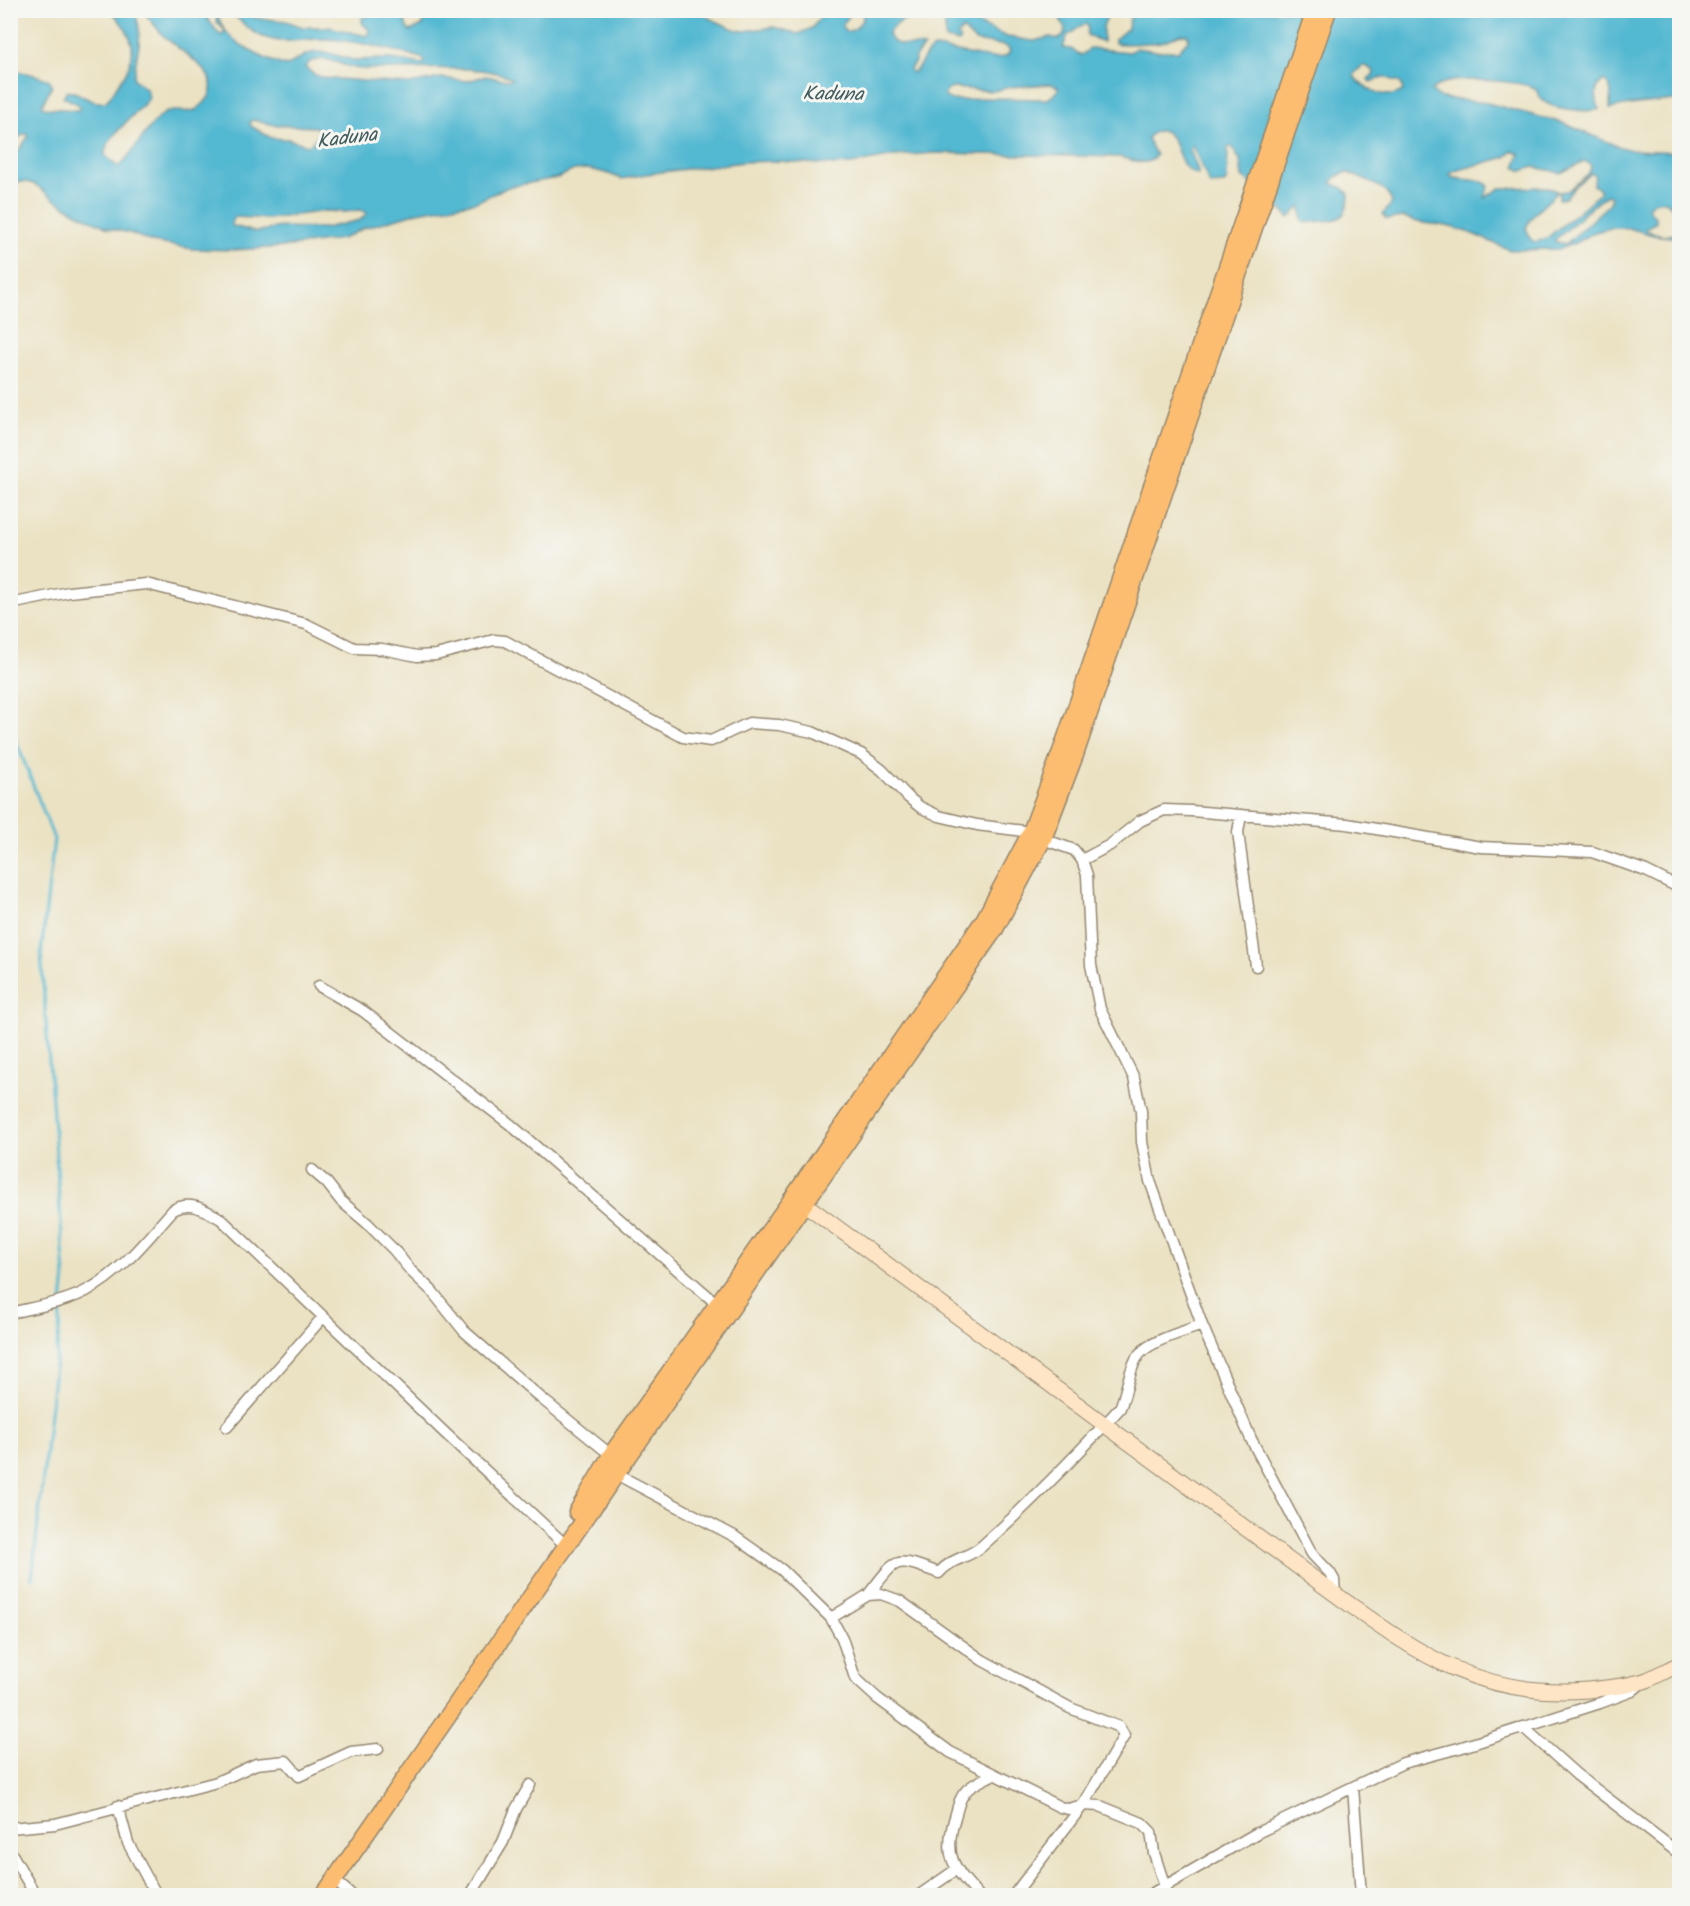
<svg xmlns="http://www.w3.org/2000/svg" width="1690" height="1906" font-family="Kalam,sans-serif">
<style>
.water{fill:#53b8d1;stroke:#477178;stroke-width:1.5;fill-rule:evenodd}
.lines{fill:none;stroke-linecap:round;stroke-linejoin:round}
.stream{stroke:#53b8d1;stroke-width:3}
.minor-casing{stroke:#938670;stroke-width:13}
.secondary-casing{stroke:#938670;stroke-width:17}
.primary-casing{stroke:#938670;stroke-width:19}
.minor{stroke:#fff;stroke-width:10}
.secondary{stroke:#fee5c5;stroke-width:15}
.primary{stroke:#fcbd6f;stroke-width:16}
.labels{text-anchor:middle;dominant-baseline:central;stroke-width:6;stroke-linejoin:round;paint-order:stroke}
.water-label{font-size:20px;font-style:italic;fill:#435c5d;stroke:#f6f6f2}
</style>
<rect width="100%" height="100%" fill="#f6f6f2"/>
<filter id="ink" filterUnits="userSpaceOnUse"><feTurbulence type="fractalNoise" baseFrequency=".0167" numOctaves="2"/><feDisplacementMap in="SourceGraphic" scale="12" xChannelSelector="R" yChannelSelector="G"/><feConvolveMatrix kernelMatrix="1 2 1 2 8 2 1 2 1" color-interpolation-filters="sRGB"/></filter>
<filter id="wash" filterUnits="userSpaceOnUse"><feTurbulence type="fractalNoise" baseFrequency=".008" numOctaves="4" result="noise"/><feDisplacementMap in="SourceGraphic" scale="24" xChannelSelector="R" yChannelSelector="G"/><feGaussianBlur stdDeviation="1.35" result="paint"/><feColorMatrix in="noise" values="0 0 0 0 0 0 0 0 0 0 0 0 0 0 0 0 0 1.4 0 .05"/><feComposite in="paint" operator="in"/></filter>
<g filter="url(#wash)">
<rect width="100%" height="100%" fill="#ebe2c3"/>
<!-- water -->
<path class="water" d="M390,10L399,11L403,13L407,28L410,31L423,25L425,11L537,10L546,13L554,10H699L709,18L734,29L744,31L774,27L798,34L812,28L825,11L955,10L976,23L1007,37L1034,41L1050,37L1059,39L1064,35L1065,30L1057,11H1109L1103,27V42L1087,35L1088,27L1086,24C1078,25 1074,33 1067,36L1063,48L1071,49L1081,55L1091,48L1130,52L1136,48L1158,51H1178L1189,39L1188,35C1177,32 1175,38 1165,41C1158,43 1122,45 1115,43V39L1128,28L1129,20L1132,18L1123,11H1679V99C1656,103 1632,103 1610,109C1609,98 1615,89 1604,80C1593,87 1596,98 1599,109C1589,113 1556,109 1546,103C1540,100 1538,93 1535,88C1519,81 1466,78 1448,82C1441,83 1436,86 1431,91L1441,98L1487,103L1563,123L1617,146L1631,150L1679,152V216L1667,202C1661,199 1651,201 1648,208L1656,218V222L1645,229L1647,231L1665,236L1679,233V238L1653,235L1628,228H1611L1595,232L1575,243L1559,249L1510,250L1468,232L1447,226L1417,222L1404,217L1386,219L1383,214L1392,203C1389,185 1361,180 1347,172L1337,176L1331,183L1343,188L1349,194C1348,228 1328,218 1305,223L1302,220L1301,206L1289,218L1268,196L1242,177L1240,160L1231,146L1228,148L1227,179L1224,184L1210,185L1192,145L1190,148C1191,157 1199,167 1198,175C1195,174 1189,171 1186,168C1177,161 1174,112 1147,138L1156,155C1148,168 1132,160 1120,157L935,153L895,156L851,164L834,165L777,161L744,162L646,174L622,179L606,173L588,169L574,170L557,178L508,187L476,202L418,212L364,228L342,239L284,247L233,250L193,249L152,242L130,233L108,228L77,213L55,200L36,185L27,182H11V162L28,137L27,134H23L11,145V70L35,75L50,80L52,86L42,105L45,108L78,110L80,108L78,104L63,97L66,92C78,88 88,105 105,102C111,98 114,90 119,83C141,54 134,35 111,11H134C146,37 135,53 134,79L147,90L149,98C139,112 104,138 105,155L118,167C135,153 144,129 162,115C173,106 186,116 197,109C236,81 186,56 166,38C157,30 151,19 142,11H204V14L219,34L222,35L225,31L217,22L215,11H218C218,39 264,60 287,66L305,55L316,52L329,53L353,60L390,59L423,64L425,60L418,57C387,49 358,41 326,39C307,38 285,45 266,38C252,34 240,20 229,11H242L256,18L286,21L303,27H329L367,36L370,31L362,23V18L374,13L386,14ZM856,11L862,12L863,19L855,29L846,32L842,26L851,13ZM934,12L939,13L945,21V39L959,42L960,40L958,35L963,29L975,41L1006,46L1010,50C1008,55 1008,55 1003,57C988,61 952,49 934,48C923,53 922,68 912,73L910,69L915,62V57L924,47C911,44 894,49 888,34C897,18 917,15 934,12ZM325,59C338,62 348,68 361,69C393,71 489,62 512,79L507,80L485,76L467,81L441,78L409,84L380,82L324,78L313,74L305,67L311,61ZM1362,66H1366L1373,70L1374,74L1368,79L1370,82L1385,77L1401,83L1403,90C1390,102 1362,89 1354,76L1355,73ZM1051,84L1058,87V91L1048,99L981,98L967,100H951L944,96L947,90L953,88L994,91L1009,87ZM253,120L275,125L315,127L319,129L320,133L311,144L307,145L288,139L271,138L251,126L250,122ZM1512,151L1520,154L1515,167L1522,171L1534,167L1561,173L1584,161L1590,164L1591,168L1588,174L1567,191L1558,192L1548,187L1500,188L1484,198L1489,186C1477,175 1463,183 1450,176V174L1455,171L1499,159L1506,157ZM1592,173L1595,176L1593,185L1600,189V193L1547,238L1536,242L1531,240L1526,228C1533,211 1546,205 1557,192L1559,193V199L1565,198L1576,185ZM1607,195L1611,197L1610,203L1566,244L1556,242L1555,240L1558,237C1575,224 1588,207 1607,195ZM360,210L367,213L360,220L325,228L280,227L256,232L233,226L231,223L235,217L268,219L325,211L345,212Z"/>
<g class="lines">
<!-- stream -->
<path class="stream" d="M10,725L54,839L41,954L65,1276L32,1578"/>
</g>
</g>
<g filter="url(#ink)">
<g class="lines">
<!-- minor casing -->
<g class="minor-casing">
<path id="minor" d="M10,604L69,592L146,584L306,624L354,648L382,649L417,656L436,655L494,640L505,641L683,737L711,741L749,723L779,725L812,732L861,754L882,770L909,798L920,807L939,816L977,825L1031,832
M1241,815L1238,832L1256,966
M1043,839L1074,850L1082,860L1087,875L1091,965L1100,1009L1134,1078L1141,1111L1142,1142L1150,1181L1202,1325L1251,1439L1312,1554L1330,1573L1334,1580L1335,1594
M1082,860L1110,845L1140,821L1164,810L1191,811L1347,824L1481,847L1592,852L1646,871L1680,888
M319,986L363,1011L511,1125L717,1304
M312,1170L327,1183L341,1201L367,1223L394,1250L411,1271L431,1290L464,1331L542,1399L611,1455
M10,1313C35,1307 63,1303 86,1291C121,1273 147,1239 173,1210C191,1200 205,1210 221,1219L446,1434L560,1540
M227,1427L323,1317
M616,1474L734,1536L782,1570L831,1618L842,1638L855,1678L877,1698L950,1752L1060,1807L1068,1809L1083,1805L1100,1806L1142,1823L1151,1832L1154,1853L1165,1887
M868,1595C898,1557 893,1556 939,1573C951,1558 969,1558 982,1546C1030,1503 1076,1456 1120,1408C1127,1392 1128,1374 1136,1359C1145,1341 1184,1332 1202,1325
M831,1618L868,1595L881,1594L900,1601L982,1660L1070,1708L1119,1727L1124,1736L1083,1805L1013,1896
M1523,1727L1577,1775L1680,1854
M1353,1787L1361,1896
M118,1806L128,1843L157,1896
M10,1828L55,1824L217,1782L256,1764L286,1761L299,1776L351,1752L378,1749
M10,1851L36,1896
M334,1880L353,1896
M470,1896L503,1842L516,1809L530,1785
M918,1896L957,1869
M979,1896C953,1867 943,1856 955,1817C958,1808 959,1798 966,1791C972,1784 985,1779 994,1774
M1148,1896L1257,1833L1403,1763L1459,1748L1600,1703L1632,1691L1639,1685"/>
</g>
<!-- secondary casing -->
<g class="secondary-casing">
<path id="secondary" d="M794,1196L1335,1594C1419,1654 1480,1699 1588,1690C1607,1688 1630,1686 1647,1680C1658,1675 1669,1669 1680,1664"/>
</g>
<!-- primary casing -->
<g class="primary-casing">
<path id="primary" d="M577,1512L611,1455L794,1196L984,920L1031,832L1062,749L1315,10
M323,1896L995,929L1043,839L1075,755L1328,10"/>
</g>
<!-- minor -->
<use href="#minor" class="minor"/>
<!-- secondary -->
<use href="#secondary" class="secondary"/>
<!-- primary -->
<use href="#primary" class="primary"/>
</g>
</g>
<g class="labels">
<!-- water labels -->
<g class="water-label">
<text transform="translate(833 95) rotate(1)">Kaduna</text>
<text transform="translate(347 139) rotate(-7)">Kaduna</text>
</g>
</g>
<!-- margin -->
<rect width="1690" height="1906" fill="none" stroke="#f6f6f2" stroke-width="36"/>
</svg>
